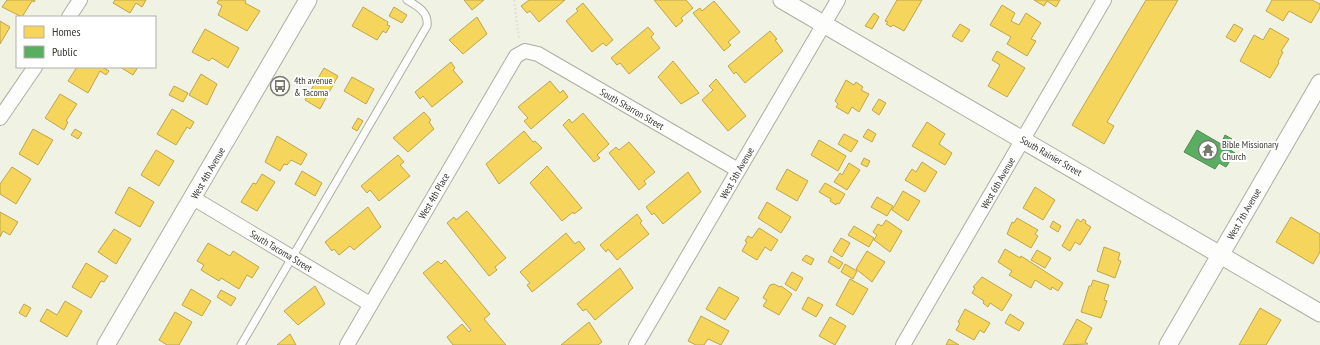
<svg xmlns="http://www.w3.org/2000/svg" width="1320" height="345" font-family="'PT Sans Narrow',sans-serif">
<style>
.homes{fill:#f6d55c;stroke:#bda64e}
.public{fill:#5aae61;stroke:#508b52}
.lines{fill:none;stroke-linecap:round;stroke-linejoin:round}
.service-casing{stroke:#acaea2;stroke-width:9}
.minor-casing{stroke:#acaea2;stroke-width:16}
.tertiary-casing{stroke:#acaea2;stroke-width:19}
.path{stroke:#e2e3de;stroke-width:2.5;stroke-dasharray:2 2;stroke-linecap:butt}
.service{stroke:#fdfdfb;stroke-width:7}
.minor{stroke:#fdfdfb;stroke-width:14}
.tertiary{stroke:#fdfdfb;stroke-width:17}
.labels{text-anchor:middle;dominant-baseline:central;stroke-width:4;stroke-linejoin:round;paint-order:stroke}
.poi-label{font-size:10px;fill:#38392f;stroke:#fff;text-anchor:start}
.street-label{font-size:10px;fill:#38392f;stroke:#fff}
</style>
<rect width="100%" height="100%" fill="#f0f3e3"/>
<!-- homes -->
<path class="homes" d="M7,0H35L34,2L32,1L22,17L2,7Z
M115,0H146L142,7L136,3L130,13L113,3Z
M219,0H244L246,1L245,3L260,11L247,31L218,15L222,6L217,3Z
M464,0H484L472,10Z
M529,0H565L539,22L530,11L527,13L521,6Z
M654,0H686L693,8L681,18L683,21L676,27Z
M897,0H922L904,31L893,25L891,27L886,24L888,22L885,21Z
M1034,0H1060L1056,7L1047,1L1044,6Z
M1146,0H1178L1107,122L1114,126L1104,144L1072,125Z
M1272,0H1312L1320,4V8L1311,23L1289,11L1283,21L1266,11Z
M714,1L740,32L728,42L731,45L724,51L693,13L700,8L702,11Z
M583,3L613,40L606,46L603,43L592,52L566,21L578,11L576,9Z
M1002,5L1015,13L1011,21L1019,25L1026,13L1041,23L1031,39L1036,41L1027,56L1007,44L1011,37L990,25Z
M363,7L388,22L387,25L390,26L386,33L383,31L377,40L352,26Z
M394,7L407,15L402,23L389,16Z
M874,13L879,17L872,29L865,26Z
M477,17L487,34L463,54L449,40Z
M0,21L10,27L0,44Z
M960,24L970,30L962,42L952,36Z
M1234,24L1243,29L1235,42L1226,37Z
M648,27L654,34L651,37L660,48L629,74L620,63L617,65L611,58Z
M1270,28L1289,39L1281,51L1283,52L1278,62L1279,63L1270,78L1240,61L1254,35L1263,40Z
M205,29L239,48L228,68L212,58L209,61L192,52Z
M770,31L777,39L775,40L783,51L745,83L736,72L734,74L728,66Z
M997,51L1025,68L1007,97L988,86L1000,65L992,60Z
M673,61L699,93L681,104L658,77Z
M451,62L455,68L453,70L463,82L432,107L423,96L420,99L415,92Z
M77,67H102L109,71L106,75L100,71L88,93L68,81Z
M120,67H138L133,75Z
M324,68L338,76L320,109L305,100Z
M201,74L217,84L207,105L189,95Z
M352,77L374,89L366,104L344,91Z
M716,79L746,116L728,131L702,100L713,90L709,86Z
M846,80L854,85L856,82L863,87L861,90L869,94L859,112L852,107L848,114L836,107L838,104L835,101Z
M550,81L560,93L563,90L568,97L531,129L524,121L528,118L518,107Z
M174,86L188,93L183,102L169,95Z
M60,94L77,104L66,121L68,122L64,130L45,118Z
M879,99L886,103L879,115L872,110Z
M172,109L194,122L190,129L187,127L176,145L157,134Z
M424,112L431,120L429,122L434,129L408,152L393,138Z
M583,113L609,144L597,155L600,158L594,162L563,125L569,119L572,123Z
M358,118L363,121L357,131L352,128Z
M927,122L945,134L939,144L952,153L945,165L912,146Z
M33,129L53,140L38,165L19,154Z
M75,129L82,133L78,139L71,135Z
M868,129L876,134L872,142L863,137Z
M524,131L533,142L535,141L542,148L499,184L486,164Z
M844,134L858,141L851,152L838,144Z
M277,136L307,154L301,165L291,160L287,165L284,164L280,171L265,162Z
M819,140L846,156L838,171L811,155Z
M629,142L655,172L644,181L646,184L639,190L609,153L616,147L619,150Z
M156,150L174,161L159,186L141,175Z
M398,155L404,162L400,165L410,176L379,201L370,190L367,193L361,186Z
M864,158L870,161L867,167L861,164Z
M922,162L937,172L925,192L905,180L912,169L916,172Z
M849,163L860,170L847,190L834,182L840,173L842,175Z
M547,166L582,208L574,214L573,212L562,221L530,183Z
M12,167L31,179L16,204L0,194V184Z
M787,169L808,181L797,201L776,189Z
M302,171L322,183L315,196L295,184Z
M688,172L701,192L663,224L654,213L652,215L646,207Z
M262,174L275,182L257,211L241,202L253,183L256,184Z
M825,183L845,194L839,204L837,203L836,205L830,201L831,199L819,192Z
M129,187L154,202L140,227L115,213Z
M1035,187L1055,200L1043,220L1023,208Z
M903,191L920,201L908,221L892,210Z
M877,197L893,206L887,216L871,207Z
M767,202L791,217L781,233L758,218Z
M368,207L381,227L354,250L350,246L339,255L334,249L332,251L325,242Z
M467,211L506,258L495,267L497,270L489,276L447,223L454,217L456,220Z
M0,212L18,222L10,235L3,231L0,237Z
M637,214L642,221L640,223L649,234L617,260L608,249L606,252L600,245Z
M1291,217L1320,234V252L1313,264L1276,242Z
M1017,218L1038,230L1035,234L1038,236L1031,248L1007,234L1012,222L1014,223Z
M1077,219L1081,222L1083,219L1086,221L1085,223L1091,227L1080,245L1075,242L1070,251L1062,246Z
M886,220L902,231L890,252L874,240L877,235L873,232L878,224L882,226Z
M1053,221L1061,226L1058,232L1050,227Z
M854,226L874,238L869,247L848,235Z
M759,228L778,240L771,251L765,247L757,260L742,251L747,242L745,241L748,236L752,238Z
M114,229L131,239L116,264L98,252Z
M566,233L575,244L579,241L585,249L532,292L527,285L530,283L520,272Z
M841,238L850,243L842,257L833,251Z
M208,243L230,256L233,251L259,267L252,278L247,275L239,289L221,278L219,281L201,270L204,265L197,261Z
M1104,247L1120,253L1118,260L1121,261L1115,278L1097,271Z
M1005,249L1020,258L1021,256L1063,283L1058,291L1052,287L1051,290L1035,280L1031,288L1009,275L1012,271L998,262Z
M1037,250L1051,258L1045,268L1031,260Z
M867,251L885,262L872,282L856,269Z
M806,255L814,259L811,265L802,260Z
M831,256L843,263L839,269L828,262Z
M445,260L490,314L484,319L506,345H453L447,337L462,324L469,332L471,330L423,273L438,261L441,264Z
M86,263L108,276L104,282L101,281L91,298L72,287Z
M845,264L857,271L853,279L841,272Z
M620,268L633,288L595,320L586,309L583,311L577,304Z
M792,272L803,278L796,291L785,284Z
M982,277L1012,295L1002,311L990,303L988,307L983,303L984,301L972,293L975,288L973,287Z
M850,279L868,289L853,315L836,305Z
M1093,280L1109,285L1104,300L1107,301L1101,318L1081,312L1089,286H1091Z
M774,284L780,287L781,286L792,294L779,315L763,306L767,300L763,298L770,285Z
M315,286L325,304L298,325L284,311Z
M719,287L739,298L725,320L706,309Z
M191,289L211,301L202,316L182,305Z
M221,290L236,298L231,306L217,297Z
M808,297L823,305L816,317L802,309Z
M65,301L82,311L67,337L40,321L47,309L57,315Z
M24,304L31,308L26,317L19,313Z
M1260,308L1281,320L1266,345H1239Z
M965,309L990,323L984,333L980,330L974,340L956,330L960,323L958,322Z
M175,312L192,322L179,345H167L159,340Z
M1010,314L1024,323L1019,331L1005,323Z
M701,316L729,331L721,345L708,339L704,345H696L688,341Z
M830,317L846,326L835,345L819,336Z
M1077,319L1092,328L1085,342L1088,344L1063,345Z
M589,322L602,342L598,345H561Z
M290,334L296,345H277Z
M949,339L959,345H946Z"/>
<!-- public -->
<path class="public" d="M1197,130L1221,144L1225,135L1232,139L1227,148L1235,153L1226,167L1219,163L1215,169L1184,152Z"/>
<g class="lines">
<!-- service casing -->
<g class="service-casing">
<path id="service" d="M241,345L427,26C429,12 417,6 407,0"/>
</g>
<!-- minor casing -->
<g class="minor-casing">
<path id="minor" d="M69,17L80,0
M0,118L35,67
M193,198L370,304
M347,345L516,56L525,51L538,54L738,170
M636,345L838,0
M903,345L1104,0"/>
</g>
<!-- tertiary casing -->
<g class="tertiary-casing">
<path id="tertiary" d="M782,0L1320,313
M106,345L308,0
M1168,345L1320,83"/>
</g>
<!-- path -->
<path class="path" d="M514,0L519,38"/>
<!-- service -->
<use href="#service" class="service"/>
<!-- minor -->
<use href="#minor" class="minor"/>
<!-- tertiary -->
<use href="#tertiary" class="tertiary"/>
</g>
<!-- icons -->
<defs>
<g id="bus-ring" transform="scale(1)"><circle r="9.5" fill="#fff" stroke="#787a6e" stroke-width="1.5"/><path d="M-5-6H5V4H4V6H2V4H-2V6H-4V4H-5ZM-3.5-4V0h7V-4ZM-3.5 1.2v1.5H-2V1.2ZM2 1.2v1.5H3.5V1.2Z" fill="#787a6e"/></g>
<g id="temple-ring" transform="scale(1)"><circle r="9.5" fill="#fff" stroke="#787a6e" stroke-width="1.5"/><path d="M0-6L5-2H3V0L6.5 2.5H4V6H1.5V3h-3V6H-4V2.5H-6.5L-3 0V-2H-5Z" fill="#787a6e"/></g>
</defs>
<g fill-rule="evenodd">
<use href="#bus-ring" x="280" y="86"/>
<use href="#temple-ring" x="1208" y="150"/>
</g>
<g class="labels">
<!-- poi labels -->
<g class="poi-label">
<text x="294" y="80">4th avenue<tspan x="294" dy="12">&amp; Tacoma</tspan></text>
<text x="1222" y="144">Bible Missionary<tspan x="1222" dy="12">Church</tspan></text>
</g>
<!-- street labels -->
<g class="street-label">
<text transform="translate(632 109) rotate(30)">South Sharron Street</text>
<text transform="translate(1051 156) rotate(30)">South Rainier Street</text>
<text transform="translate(208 173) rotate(-60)">West 4th Avenue</text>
<text transform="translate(737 173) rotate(-60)">West 5th Avenue</text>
<text transform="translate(998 183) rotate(-60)">West 6th Avenue</text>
<text transform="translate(434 196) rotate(-60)">West 4th Place</text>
<text transform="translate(1244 214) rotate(-60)">West 7th Avenue</text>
<text transform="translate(281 251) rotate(31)">South Tacoma Street</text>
</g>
</g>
<!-- legend -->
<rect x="16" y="16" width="140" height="52" fill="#ffffff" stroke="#afb0ac"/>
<rect x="24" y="26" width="20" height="12" fill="#f6d55c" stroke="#afb0ac"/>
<text x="52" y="36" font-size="12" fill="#38392f">Homes</text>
<rect x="24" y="46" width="20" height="12" fill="#5aae61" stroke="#afb0ac"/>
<text x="52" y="56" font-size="12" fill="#38392f">Public</text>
</svg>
